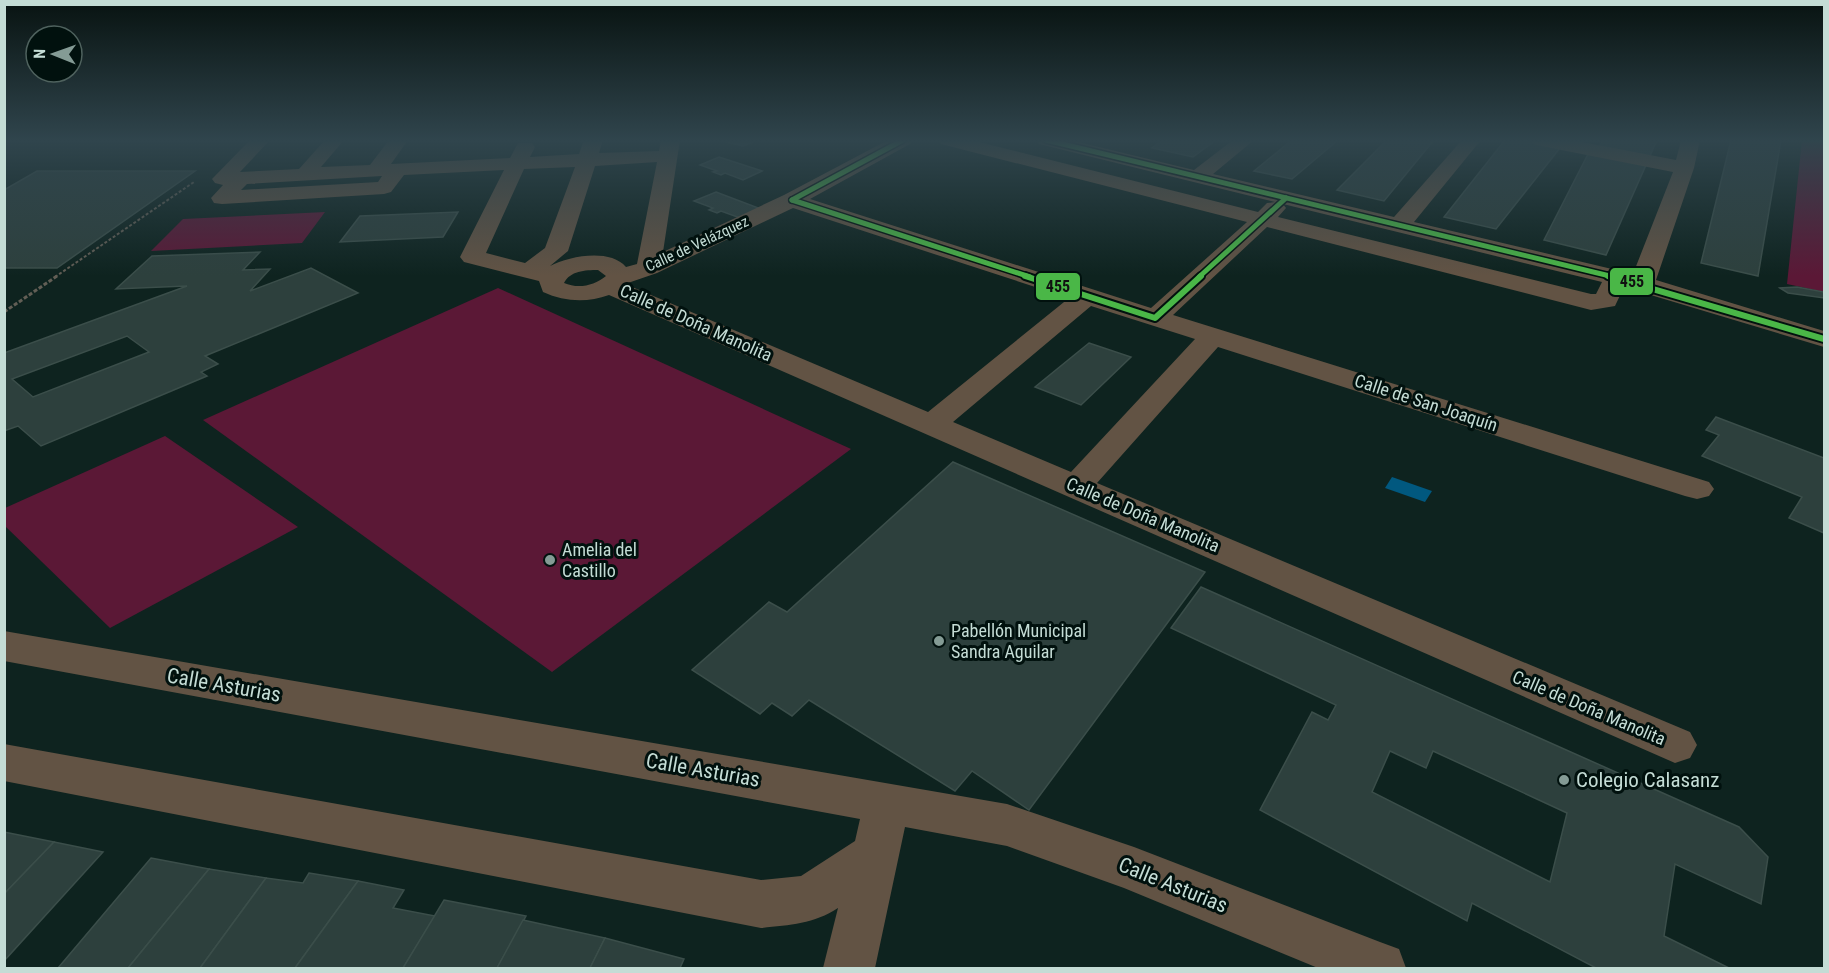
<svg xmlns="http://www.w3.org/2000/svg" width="1829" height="973" font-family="'Roboto Condensed',sans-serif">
<rect width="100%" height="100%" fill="#0e231f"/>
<g fill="#5b1836">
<polygon points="1802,140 1824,140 1824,292 1787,284"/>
<polygon points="325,212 302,243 151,251 183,219"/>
<polygon points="498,288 851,449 552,672 203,420"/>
<polygon points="165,436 298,527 110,628 5,526 5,508"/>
</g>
<polygon fill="#01587f" points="1392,477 1432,491 1425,502 1385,488"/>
<g fill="#2d403d" stroke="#3b4e4a" stroke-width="1.5" fill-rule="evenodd">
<polygon points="718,140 758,140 743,146"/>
<polygon points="1163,140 1216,140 1193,157 1152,148"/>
<polygon points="1292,140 1338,140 1292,179 1254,171"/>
<polygon points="1387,140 1434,140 1384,201 1337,190"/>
<polygon points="1505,140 1520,140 1560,148 1496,229 1444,217"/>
<polygon points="1603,140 1657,140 1650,156 1600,146"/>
<polygon points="1731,140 1781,140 1758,276 1701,263"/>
<polygon points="1588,154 1646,165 1606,255 1544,240"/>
<polygon points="719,157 762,171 743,180 725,173 721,175 713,172 717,171 700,165"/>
<polygon points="37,171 195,171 57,268 4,268 4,190"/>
<polygon points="716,192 761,209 740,218 721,211 717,213 709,210 713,208 694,201"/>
<polygon points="458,212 443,237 340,242 360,216"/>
<path d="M260,252L243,270L270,269L250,291L311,268L358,293L205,356L218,364L201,372L207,376L41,446L18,426L4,431V353L187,286L116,289L152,256ZM127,336L149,352L33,397L12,379Z"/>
<polygon points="1797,287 1824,292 1824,298 1788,293 1780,288"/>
<polygon points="1089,343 1131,357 1081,405 1035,387"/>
<polygon points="1716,417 1824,458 1824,533 1789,518 1802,497 1702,456 1719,435 1706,430"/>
<polygon points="953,462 1205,572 1029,810 972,771 955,791 809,700 792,716 772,703 760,714 692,670 769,602 787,612"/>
<path d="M1201,587L1739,827L1768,857L1761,904L1675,864L1664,936L1729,968H1596L1472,903L1467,921L1260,810L1312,712L1328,720L1336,705L1171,628ZM1390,751L1426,768L1433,751L1567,813L1550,882L1372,792Z"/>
<polygon points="4,832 54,842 4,894"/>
<polygon points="54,842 103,852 4,961 4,894"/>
<polygon points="151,858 209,869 128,968 58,968"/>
<polygon points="209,869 266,878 200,968 128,968"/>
<polygon points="309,873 358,881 295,968 200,968 266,878 303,883"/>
<polygon points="358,881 404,890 393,908 435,916 403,968 295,968"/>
<polygon points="444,900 526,916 497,968 403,968"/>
<polygon points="523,920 605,938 590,968 497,968"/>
<polygon points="605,938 684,959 680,968 590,968"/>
</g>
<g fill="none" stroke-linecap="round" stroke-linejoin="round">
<polyline stroke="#625e55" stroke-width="2" stroke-dasharray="3 2" stroke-linecap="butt" points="55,277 194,182"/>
<polyline stroke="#625e55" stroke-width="3" stroke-dasharray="4 2" stroke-linecap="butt" points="4,312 57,276"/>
<g fill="#625344" fill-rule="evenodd">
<path d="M250,140H270L240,172L299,169L325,140H344L321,167L370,165L389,140H408L391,164L510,158L518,143H532L535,147L530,157L579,154L584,140H603L599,153L659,151L661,140H680L663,252L784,195L888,140H912L910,144L810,199L1151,308L1247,222L941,144L939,140H971L1258,212L1267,203L1275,202L1039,144L1037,140H1070L1194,170L1233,140H1254L1213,174L1394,217L1462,140H1481L1414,222L1633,274L1673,172L1541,146L1534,144L1532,140H1571L1676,160L1681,140H1700L1694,168L1656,280L1824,331V347L1624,287L1615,306L1591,310L1267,227L1173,315L1709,482L1714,489L1709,496L1697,499L1685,496L1218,347L1097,483L1690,732L1697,745L1690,758L1675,763L609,295C587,303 565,302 543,292L539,281L464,262L460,257L504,170L404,175L391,192L384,194L222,204L214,203L211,198L223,185L215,183L212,179ZM657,162L637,264L626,267C610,248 569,256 550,266L568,251L595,166ZM575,167L545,248L525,263L486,253L524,169ZM382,176L378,182L241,190L247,184ZM1283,204L1602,282L1596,294H1591L1278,217L1286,208ZM793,208L1069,298L928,412L625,284L657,273ZM598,270L606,276C594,286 578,289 564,283C570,271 585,270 598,270ZM1091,306L1195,339L1071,472L953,422Z"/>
<path d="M4,631L1007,804L1134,847L1380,942L1399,949L1406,968H1318L1124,888L1007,846L905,827L875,968H823L838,908C814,924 789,925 761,928L4,781V744L761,880L801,876L855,841L860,819L4,661Z"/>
</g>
<g stroke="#01110e" stroke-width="8">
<g id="bus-1-far1">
<polyline points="1046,140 1614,277"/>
<polyline points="792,200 1030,277"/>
<polyline points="792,200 903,140"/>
<polyline points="1199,277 1286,198"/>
</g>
</g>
<g stroke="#01110e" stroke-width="10">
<g id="bus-1">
<polyline points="1025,276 1155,318 1201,276"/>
<polyline points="1608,276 1824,339"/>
</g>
</g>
<use href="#bus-1-far1" stroke="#4ab747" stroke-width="5"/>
<use href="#bus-1" stroke="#4ab747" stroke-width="6"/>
</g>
<linearGradient id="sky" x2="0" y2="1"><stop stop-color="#081311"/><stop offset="0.51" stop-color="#30454d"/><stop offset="1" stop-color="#30454d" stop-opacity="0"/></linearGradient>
<rect width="1829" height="276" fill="url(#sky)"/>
<g fill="#849b95" stroke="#01110e" stroke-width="2">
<circle cx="550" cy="560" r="6"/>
<circle cx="939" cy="641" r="6"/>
<circle cx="1564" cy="780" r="6"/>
</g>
<g text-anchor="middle" stroke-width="6" stroke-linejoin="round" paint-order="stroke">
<g font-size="15" fill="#c4dcd5" stroke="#01110e">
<text transform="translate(697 244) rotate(-25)" y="5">Calle de Velázquez</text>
</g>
<g font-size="18" fill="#c4dcd5" stroke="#01110e">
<text transform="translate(696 323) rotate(24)" y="6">Calle de Doña Manolita</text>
<text transform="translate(1426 403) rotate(18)" y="6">Calle de San Joaquín</text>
<text transform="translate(1143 515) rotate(23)" y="6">Calle de Doña Manolita</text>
<text transform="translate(1589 708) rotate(23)" y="6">Calle de Doña Manolita</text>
</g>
<g font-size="18" fill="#c4dcd5" stroke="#01110e" text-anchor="start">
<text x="562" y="556">Amelia del<tspan x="562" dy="21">Castillo</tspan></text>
<text x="951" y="637">Pabellón Municipal<tspan x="951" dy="21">Sandra Aguilar</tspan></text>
</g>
<g font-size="21" fill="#c4dcd5" stroke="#01110e">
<text transform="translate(224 685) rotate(10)" y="7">Calle Asturias</text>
<text transform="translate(703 770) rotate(10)" y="7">Calle Asturias</text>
<text transform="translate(1173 885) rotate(22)" y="7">Calle Asturias</text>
</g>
<g font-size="21" fill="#c4dcd5" stroke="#01110e" text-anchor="start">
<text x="1576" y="787">Colegio Calasanz</text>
</g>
</g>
<g stroke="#01110e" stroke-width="2">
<rect x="1609" y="267" width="45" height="29" rx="6" fill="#4ab747"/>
<rect x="1035" y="272" width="46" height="29" rx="6" fill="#4ab747"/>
</g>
<g font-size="16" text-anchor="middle" font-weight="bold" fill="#111">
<text x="1632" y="287">455</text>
<text x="1058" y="292">455</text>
</g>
<rect width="1829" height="973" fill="none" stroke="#c4dcd5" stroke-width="12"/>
<g transform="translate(54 54) rotate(271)"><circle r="28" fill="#01110e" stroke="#4f625e" stroke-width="1.5"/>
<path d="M0-4.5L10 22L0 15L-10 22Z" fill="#849b95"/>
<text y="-9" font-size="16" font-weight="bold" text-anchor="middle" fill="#c4dcd5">N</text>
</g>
</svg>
